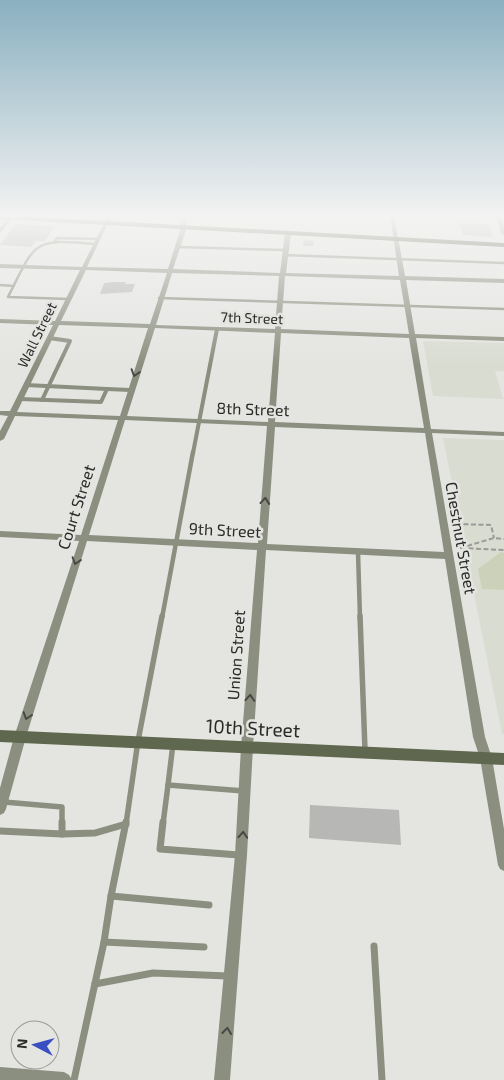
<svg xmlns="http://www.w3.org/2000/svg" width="504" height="1080" font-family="'Exo 2',sans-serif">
<rect width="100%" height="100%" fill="#e4e5e1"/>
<g fill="#d9dcd1">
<polygon points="423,341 504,343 504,371 495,371 503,399 433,396"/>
<polygon points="443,438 504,440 504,734 502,734"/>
</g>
<polygon fill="#cbd2b9" points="501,552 504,553 504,590 482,589 478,569"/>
<g fill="#b7b8b5">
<polygon points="459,223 489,224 493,237 463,235"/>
<polygon points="16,224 55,226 45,241 36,241 31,247 0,245"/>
<polygon points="304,240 314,241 313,246 303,246"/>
<polygon points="114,282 126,282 125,284 135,284 132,292 100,294 104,283"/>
<polygon points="310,805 399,810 401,845 309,838"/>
</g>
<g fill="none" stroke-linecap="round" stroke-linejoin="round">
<g stroke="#9a9a98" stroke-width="2" stroke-dasharray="5 2.5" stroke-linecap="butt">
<polyline points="456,524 491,525 494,538"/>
<polyline points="460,548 494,538 504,539"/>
<polyline points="461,548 504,550"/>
</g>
<g stroke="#8b8f7f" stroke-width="2.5">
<polyline points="392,216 422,215"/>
<polyline points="54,243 57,238 98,239"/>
<polyline points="177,247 285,250"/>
<polyline points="284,255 504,263"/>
<polyline points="0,285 14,286"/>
<polyline points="159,298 504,309"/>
<path d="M69,299L8,297C36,242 31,238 96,244"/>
</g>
<g stroke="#8b8f7f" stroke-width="4">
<polyline points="107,389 130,390"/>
<polyline points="20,399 101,402 107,389 26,385"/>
<polyline points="42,400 70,341 49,338"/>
<polyline points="193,453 217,329"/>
</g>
<g stroke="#8b8f7f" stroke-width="4.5">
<polyline points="358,552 360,618"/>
<polyline points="162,618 193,452"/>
</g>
<g stroke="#8b8f7f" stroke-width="5.5">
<polyline points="360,616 365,750"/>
<polyline points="168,785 173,744"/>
<polyline points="4,802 62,807 62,824"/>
<polyline points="126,824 138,741 162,616"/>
<polyline points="163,824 168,785 244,791"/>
</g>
<g stroke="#8b8f7f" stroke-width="7">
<polyline points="62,822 62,834 95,833 126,824"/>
<polyline points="126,822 111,896 104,942 204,947"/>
<polyline points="163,822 160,849 239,855"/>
<polyline points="0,831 62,834"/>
<polyline points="111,896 209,905"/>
<polyline points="374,946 382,1080"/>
<polyline points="95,984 153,973 228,976"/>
<polyline points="74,1080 104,942"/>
</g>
<g fill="#8b8f7f" fill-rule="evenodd">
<polygon points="10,215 15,215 0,233 0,228"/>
<path d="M108,215H112L87,267L168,269L181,227L180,223L183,215H187L186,223L187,227L173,269L280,273L285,233L288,231L291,233L286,273L399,276L390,215H394L405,276L504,279V283L406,280L415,334L504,337V341L416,338L431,429L504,432V436L432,433L485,737L492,758L504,829V871L500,869L498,865L480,758L473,737L445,559L266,550L253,747L247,855L230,1080H214L235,855L241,747L257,550L87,541L26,737L6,809L4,813L0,815V788L14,737L79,541L0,537V531L81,535L118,420L15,416L4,439L0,441V431L8,416L0,415V411H10L53,325L0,323V319L55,321L80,270L0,268V264L82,267ZM86,270L167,273L150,324L61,321ZM172,273L279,276L275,329L156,325ZM285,276L400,280L409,334L281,329ZM59,325L148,328L120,416L17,412ZM155,328L275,333L268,422L127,416ZM281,333L409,338L424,428L275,422ZM125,420L267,426L258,543L89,535ZM275,427L425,433L444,552L267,544Z"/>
<polygon points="496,215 500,215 504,225 504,235 501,233"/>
<polygon points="0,1067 64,1072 69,1075 72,1080 0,1080"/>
</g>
<polygon fill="#60674f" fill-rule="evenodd" points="0,730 504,753 504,765 0,742"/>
<polygon fill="#434a2e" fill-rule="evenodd" points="0,215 504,243 504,247 0,219"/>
</g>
<defs><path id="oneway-chevron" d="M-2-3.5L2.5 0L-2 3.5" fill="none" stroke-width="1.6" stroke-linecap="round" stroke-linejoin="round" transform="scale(1.25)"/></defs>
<g stroke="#474843">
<use href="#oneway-chevron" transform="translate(135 373) rotate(108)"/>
<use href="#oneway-chevron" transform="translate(265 501) rotate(-85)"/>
<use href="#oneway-chevron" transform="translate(76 561) rotate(108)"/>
<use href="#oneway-chevron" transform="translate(250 698) rotate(-86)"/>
<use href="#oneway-chevron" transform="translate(27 716) rotate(108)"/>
<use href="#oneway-chevron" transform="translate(243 835) rotate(-86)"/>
<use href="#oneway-chevron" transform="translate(227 1031) rotate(-84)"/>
</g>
<linearGradient id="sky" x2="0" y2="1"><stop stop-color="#8ab0c0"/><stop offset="0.59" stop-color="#f3f3f2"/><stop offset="1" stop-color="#f3f3f2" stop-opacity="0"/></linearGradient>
<rect width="504" height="366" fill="url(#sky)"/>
<g text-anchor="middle" stroke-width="5" stroke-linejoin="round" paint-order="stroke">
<g font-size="14" fill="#2a2a29" stroke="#e4e5e1">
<text transform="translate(252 318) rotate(2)" y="5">7th Street</text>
<text transform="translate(37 335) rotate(-64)" y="5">Wall Street</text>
</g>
<g font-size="16" fill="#2a2a29" stroke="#e4e5e1">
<text transform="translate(253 409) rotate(2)" y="6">8th Street</text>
<text transform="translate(76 507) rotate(-72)" y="6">Court Street</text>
<text transform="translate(225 530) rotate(3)" y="6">9th Street</text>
<text transform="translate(461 538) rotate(80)" y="6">Chestnut Street</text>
<text transform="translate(236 655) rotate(-86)" y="6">Union Street</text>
</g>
<g font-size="19" fill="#2a2a29" stroke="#e4e5e1">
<text transform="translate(253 728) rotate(3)" y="7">10th Street</text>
</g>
</g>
<g transform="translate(35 1045) rotate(276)"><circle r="24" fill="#e4e5e1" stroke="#9a9a97"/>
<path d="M0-4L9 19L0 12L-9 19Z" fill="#3a50c2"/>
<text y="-8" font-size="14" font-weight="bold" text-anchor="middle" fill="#2a2a29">N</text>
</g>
</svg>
